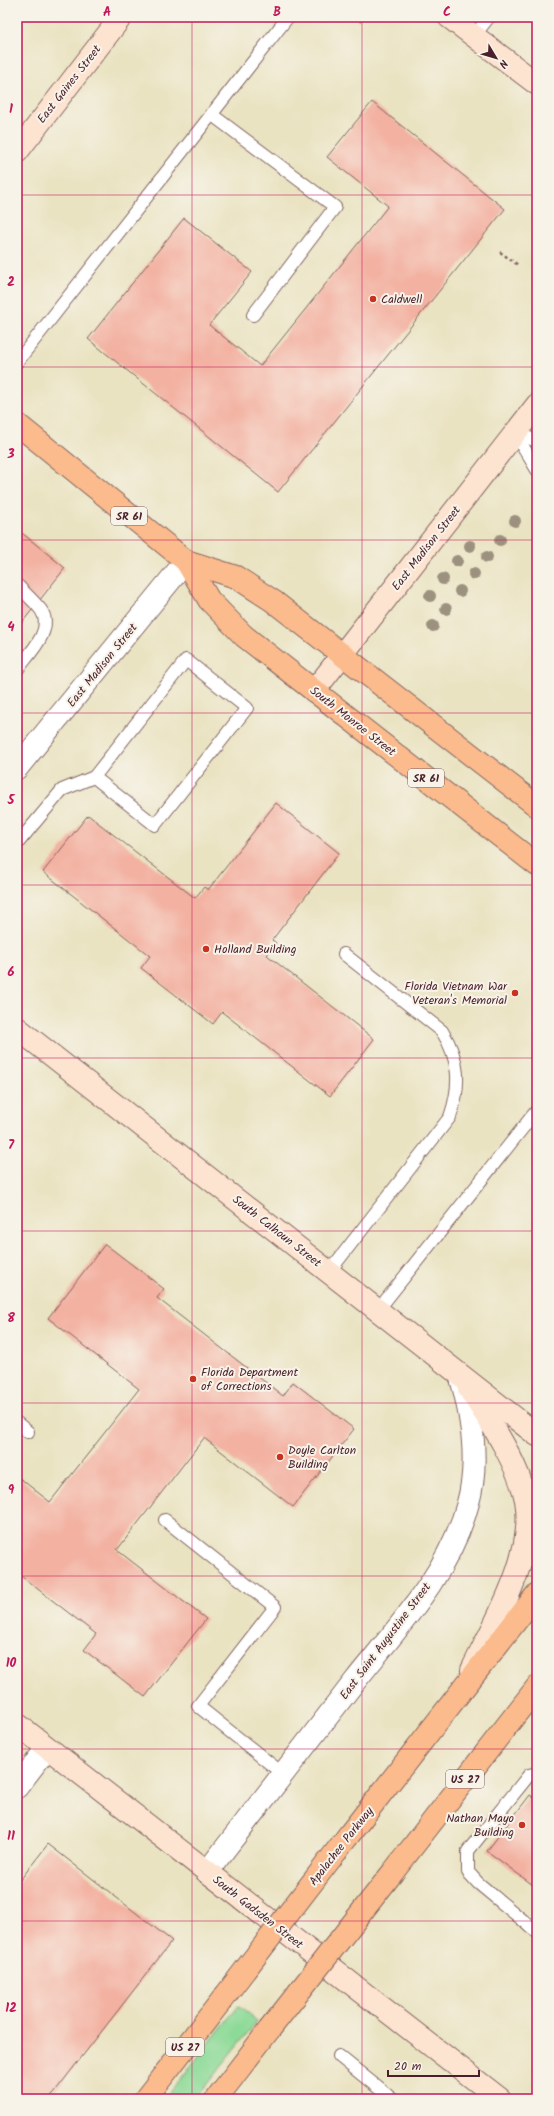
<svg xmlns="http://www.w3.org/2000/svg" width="554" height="2116" font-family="Kalam,sans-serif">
<rect width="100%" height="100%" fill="#f7f3e8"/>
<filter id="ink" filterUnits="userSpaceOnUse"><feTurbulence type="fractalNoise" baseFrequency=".025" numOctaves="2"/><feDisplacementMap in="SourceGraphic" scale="8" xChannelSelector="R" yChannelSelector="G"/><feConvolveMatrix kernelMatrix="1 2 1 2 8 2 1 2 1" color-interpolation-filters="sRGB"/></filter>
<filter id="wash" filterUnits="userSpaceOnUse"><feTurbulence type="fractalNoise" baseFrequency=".012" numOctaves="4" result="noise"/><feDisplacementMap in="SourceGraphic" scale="16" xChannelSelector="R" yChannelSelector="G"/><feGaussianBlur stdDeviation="0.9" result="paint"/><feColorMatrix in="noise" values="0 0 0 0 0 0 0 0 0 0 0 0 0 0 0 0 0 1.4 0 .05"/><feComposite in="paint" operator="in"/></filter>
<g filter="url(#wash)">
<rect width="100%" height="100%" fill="#eae3c2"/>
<polygon fill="#8dda98" stroke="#6c7c62" points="238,2006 257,2021 195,2099 165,2099"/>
<g id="blocks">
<g fill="#f3b1a1">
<polygon points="372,102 505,209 278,492 88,339 184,218 252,272 209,325 260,366 388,206 327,157"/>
<polygon points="17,529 65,568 17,629"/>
<polygon points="276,803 339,853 272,940 276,943 267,955 374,1039 330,1096 222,1012 213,1024 141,968 150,956 43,872 88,815 195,898 204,887 208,890"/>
<polygon points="105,1244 164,1289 157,1298 283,1396 293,1382 354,1429 293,1507 204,1438 117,1550 206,1619 145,1697 84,1650 96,1634 17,1573 17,1476 50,1502 139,1389 48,1318"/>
<polygon points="530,1795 537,1800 537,1888 487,1851"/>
<polygon points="48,1844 172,1941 49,2099 17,2099 17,1884"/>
</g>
</g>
</g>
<g filter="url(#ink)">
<use href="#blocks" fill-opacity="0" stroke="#826460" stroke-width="1"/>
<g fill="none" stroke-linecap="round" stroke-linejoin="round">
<g stroke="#826460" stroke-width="14">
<g id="lane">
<polyline points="474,36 489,17"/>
<polyline points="211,114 335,207 253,315"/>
<polyline points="17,362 288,17"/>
<polyline points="515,433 537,470"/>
<polyline points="515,433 537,441"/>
<path d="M17,585C25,593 34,601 41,610C55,630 28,655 17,670"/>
<polygon points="186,660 247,708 155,825 94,777"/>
<polyline points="17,844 62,790 94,777"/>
<path d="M329,1272L450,1117C461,1085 460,1060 442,1031L344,954"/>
<polyline points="378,1310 537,1110"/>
<polyline points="17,1423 28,1432"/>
<polyline points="165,1520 275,1607 198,1706 283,1774"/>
<polyline points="537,1773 529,1775 468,1851 468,1872 478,1883 537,1932"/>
<polyline points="339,2056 392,2099"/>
</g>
</g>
<g stroke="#826460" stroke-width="24">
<g id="street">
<polyline points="17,768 186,561"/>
<polyline points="17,1787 47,1748"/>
<path d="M207,1872C256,1808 306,1745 355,1681C398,1627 450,1572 468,1503C479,1464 472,1417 461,1378"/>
</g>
</g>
<g stroke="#826460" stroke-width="24">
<g id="secondary">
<polyline points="449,17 537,84"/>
<polyline points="17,152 121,17"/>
<polyline points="314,691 537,405"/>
<polyline points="17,1028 537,1435"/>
<path d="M469,1389C490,1421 518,1463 526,1500C536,1555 495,1622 472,1670"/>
<polyline points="17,1724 500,2099"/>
</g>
</g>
<g stroke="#826460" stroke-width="24">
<g id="primary">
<polyline points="17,424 186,561 209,600 244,636 537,865"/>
<polyline points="186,561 236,577 273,601 537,806"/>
<polyline points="348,1836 537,1594"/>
<polyline points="393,1872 537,1687"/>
<polyline points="145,2099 225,1996"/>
<polyline points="216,2099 269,2030"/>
</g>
</g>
<g stroke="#826460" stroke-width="2.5" stroke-dasharray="3 3" stroke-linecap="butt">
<polyline points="356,17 361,22"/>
<polyline points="500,252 518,265"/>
</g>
<use href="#lane" stroke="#fff" stroke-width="12"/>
<use href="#street" stroke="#fff" stroke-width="22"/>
<use href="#secondary" stroke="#fde4d1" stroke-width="22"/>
<use href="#primary" stroke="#fbbb8c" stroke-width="22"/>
<g stroke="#826460" stroke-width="24" stroke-linecap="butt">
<g id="primary-bridge">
<polyline points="225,1996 348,1836"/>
<polyline points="269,2030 393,1872"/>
</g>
</g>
<use href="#primary-bridge" stroke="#fbbb8c" stroke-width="22"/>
</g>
<g fill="#9b917e">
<circle cx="515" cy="521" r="6"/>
<circle cx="500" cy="540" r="6"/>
<circle cx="470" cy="546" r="6"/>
<circle cx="487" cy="557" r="6"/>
<circle cx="457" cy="561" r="6"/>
<circle cx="474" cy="574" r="6"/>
<circle cx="443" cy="579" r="6"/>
<circle cx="460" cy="591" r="6"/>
<circle cx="430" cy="596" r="6"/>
<circle cx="446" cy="609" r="6"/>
<circle cx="433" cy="626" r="6"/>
</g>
</g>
<path fill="none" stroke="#c2185b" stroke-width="1" stroke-opacity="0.55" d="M192,17V2099M362,17V2099M17,195H537M17,367H537M17,540H537M17,713H537M17,885H537M17,1058H537M17,1231H537M17,1403H537M17,1576H537M17,1749H537M17,1921H537"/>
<g fill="#c8321e" stroke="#f7f3e8" stroke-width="1.5">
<circle cx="373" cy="299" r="4"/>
<circle cx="206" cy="949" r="4"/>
<circle cx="515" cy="993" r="4"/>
<circle cx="193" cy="1379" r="4"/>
<circle cx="280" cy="1457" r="4"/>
<circle cx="522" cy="1825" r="4"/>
</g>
<g text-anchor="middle" stroke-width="4" stroke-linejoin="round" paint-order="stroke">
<g fill="#f7f3e8" stroke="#7e5f64" stroke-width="1">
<rect x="111" y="507" width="36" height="18" rx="3"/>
<rect x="408" y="769" width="36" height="18" rx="3"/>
<rect x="446" y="1770" width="38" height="18" rx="3"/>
<rect x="166" y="2038" width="38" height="18" rx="3"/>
</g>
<g font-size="11" font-weight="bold" fill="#4a1f2b">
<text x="129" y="520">SR 61</text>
<text x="426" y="782">SR 61</text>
<text x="465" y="1783">US 27</text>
<text x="185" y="2051">US 27</text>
</g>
<g font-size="12" fill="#4a1f2b" stroke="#f7f3e8">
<text transform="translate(69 84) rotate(-52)" y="4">East Gaines Street</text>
<text transform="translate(426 548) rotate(-52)" y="4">East Madison Street</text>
<text transform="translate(102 665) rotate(-51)" y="4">East Madison Street</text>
<text transform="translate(353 721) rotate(38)" y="4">South Monroe Street</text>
<text transform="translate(277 1231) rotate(38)" y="4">South Calhoun Street</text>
<text transform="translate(385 1641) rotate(-53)" y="4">East Saint Augustine Street</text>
<text transform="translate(341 1846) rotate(-52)" y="4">Apalachee Parkway</text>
<text transform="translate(258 1912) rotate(38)" y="4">South Gadsden Street</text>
</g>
<g font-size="12" fill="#4a1f2b" stroke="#f7f3e8" text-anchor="start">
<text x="381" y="303">Caldwell</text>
<text x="214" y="953">Holland Building</text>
<text x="507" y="990" text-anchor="end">Florida Vietnam War<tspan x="507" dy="14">Veteran's Memorial</tspan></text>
<text x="201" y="1376">Florida Department<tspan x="201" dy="14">of Corrections</tspan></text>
<text x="288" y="1454">Doyle Carlton<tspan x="288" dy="14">Building</tspan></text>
<text x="514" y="1822" text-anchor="end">Nathan Mayo<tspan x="514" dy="14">Building</tspan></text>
</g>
</g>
<rect width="554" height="2116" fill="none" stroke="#f7f3e8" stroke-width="44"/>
<g transform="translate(496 58) rotate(128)" stroke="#f7f3e8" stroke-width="3" paint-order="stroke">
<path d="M0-3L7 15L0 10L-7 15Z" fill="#4a1f2b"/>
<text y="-6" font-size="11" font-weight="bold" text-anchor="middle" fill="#4a1f2b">N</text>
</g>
<path d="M388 2070v6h91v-6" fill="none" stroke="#4a1f2b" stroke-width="2"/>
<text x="394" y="2070" font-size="12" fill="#4a1f2b" stroke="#f7f3e8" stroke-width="3" paint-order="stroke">20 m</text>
<rect x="22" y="22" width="510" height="2072" fill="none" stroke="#c2185b" stroke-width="1.5"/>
<g font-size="13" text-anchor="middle" font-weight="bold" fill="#c2185b">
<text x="107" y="16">A</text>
<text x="277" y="16">B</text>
<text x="447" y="16">C</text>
<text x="11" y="113">1</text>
<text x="11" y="286">2</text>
<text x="11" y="458">3</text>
<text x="11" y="631">4</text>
<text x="11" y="804">5</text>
<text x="11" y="976">6</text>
<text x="11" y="1149">7</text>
<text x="11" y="1322">8</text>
<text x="11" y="1494">9</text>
<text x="11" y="1667">10</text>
<text x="11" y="1840">11</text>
<text x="11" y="2012">12</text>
</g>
</svg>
